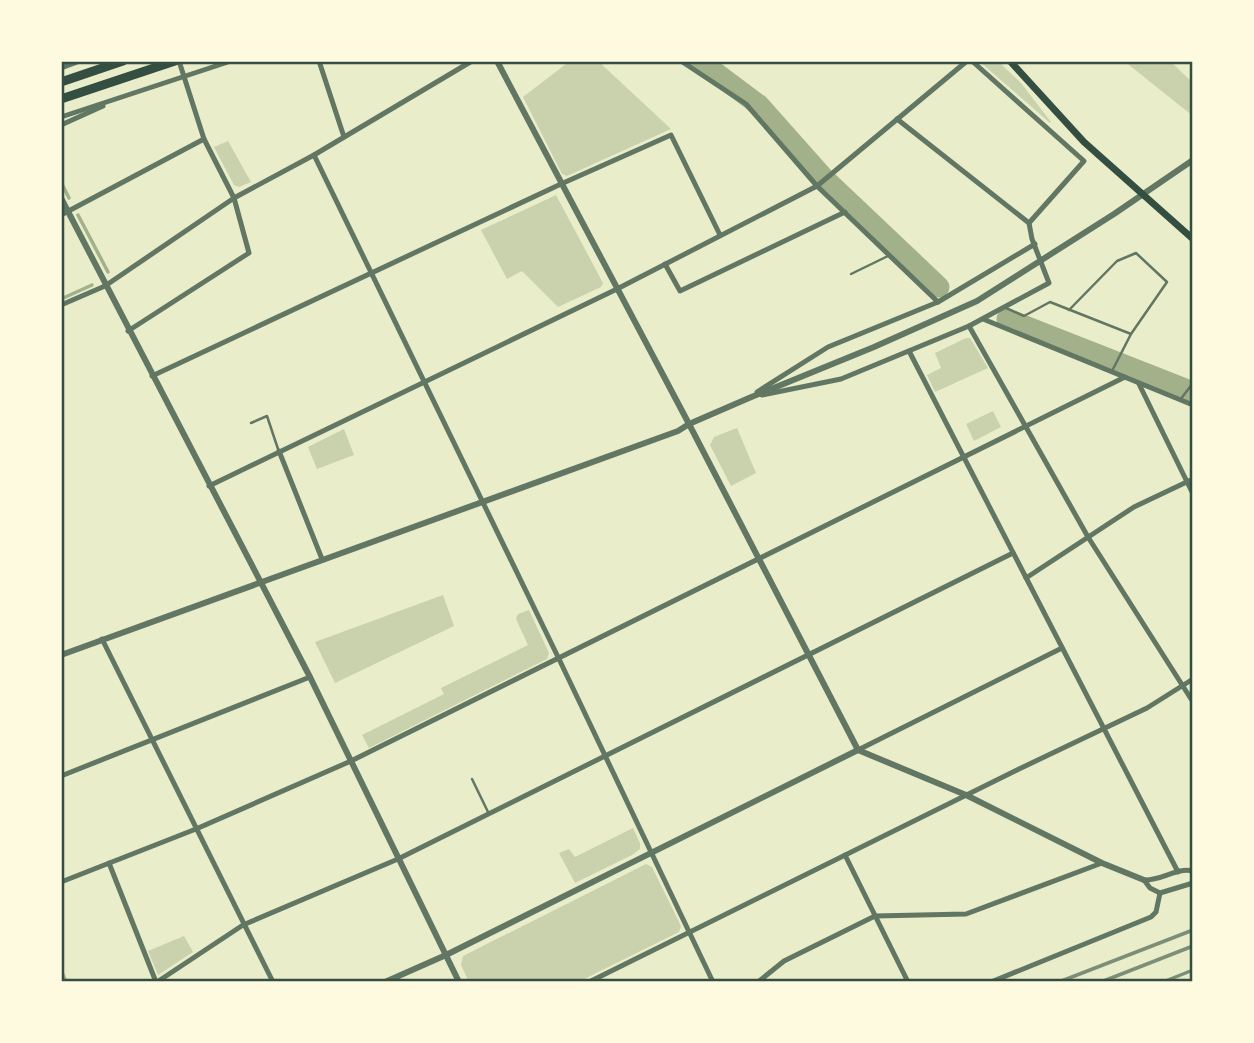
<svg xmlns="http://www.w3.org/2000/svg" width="1254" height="1043" font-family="'Varela Round',sans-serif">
<rect width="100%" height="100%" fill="#e9edc9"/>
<g fill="#cad2ad">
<polygon points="570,61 598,61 671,129 567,176 562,174 523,97"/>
<polygon points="979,61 998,61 1021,83 1051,122 1050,123"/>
<polygon points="1124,61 1170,61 1193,83 1193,116"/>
<polygon points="228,141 251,182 239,187 234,185 214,147"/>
<polygon points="556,195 603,283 601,287 558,307 522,271 507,279 481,230"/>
<polygon points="966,338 970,338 988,368 935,392 927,375 941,368 935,353"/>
<polygon points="993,411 1001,427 974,441 966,424"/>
<polygon points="737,428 756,473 731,486 710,445 714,437"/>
<polygon points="344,429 354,455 317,469 308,447"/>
<polygon points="443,595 454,626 335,683 315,642"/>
<polygon points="529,610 549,653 547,659 369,748 362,735 444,694 441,688 528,645 516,619 518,614"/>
<polygon points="633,828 640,843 640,849 632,855 575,883 559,853 569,849 575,857"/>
<polygon points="646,864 652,867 681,926 679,932 578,982 469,982 461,965 463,956"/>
<polygon points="184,936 193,952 158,975 148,951"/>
</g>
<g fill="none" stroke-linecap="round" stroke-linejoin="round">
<g stroke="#a3b18a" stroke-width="3.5">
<polyline points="61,182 69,198"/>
<polyline points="78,215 108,272"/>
<polyline points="61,299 92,285"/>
<polyline points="61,970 66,982"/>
</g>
<g stroke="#a3b18a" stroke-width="21">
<polyline points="700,61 759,105 823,177 939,287"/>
<polyline points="1007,319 1193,392"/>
</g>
<g stroke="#617663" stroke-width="2.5">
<polyline points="851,274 888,256"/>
<polyline points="1006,308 1024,316 1050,302 1131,334"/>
<polyline points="1069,310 1117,261 1136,253 1167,282 1131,334 1112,371"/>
<polyline points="1180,400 1193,383"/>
<polyline points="251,423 267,416 278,449"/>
<polyline points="472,779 489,814"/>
</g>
<g stroke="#617663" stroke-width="5">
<polyline points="319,61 344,137"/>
<polyline points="681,61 746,104 817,186 938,302"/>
<polyline points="972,61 1084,161 1029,223"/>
<polyline points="61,68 80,61"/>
<polyline points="61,117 231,61"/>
<polyline points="61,125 103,106"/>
<polyline points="314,155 559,659 713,982"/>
<polyline points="61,215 204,139 179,61"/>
<polyline points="665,264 680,291 845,212"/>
<polyline points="61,305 105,286 234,198 314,155 472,61"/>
<polyline points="983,319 1193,405"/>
<polyline points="969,326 1088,537 1193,702"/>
<polyline points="128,331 249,253 234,198 204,139"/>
<polyline points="909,351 1178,872"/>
<polyline points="152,376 561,184 671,135 720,235"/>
<polyline points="1139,384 1193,494"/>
<polyline points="757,392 828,347 938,302 1035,244"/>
<polyline points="762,395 841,379 969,326 1049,283 1032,239 1029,223 897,119"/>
<polyline points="279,451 322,559"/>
<polyline points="209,486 617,289 817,186 967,61"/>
<polyline points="1026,578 1134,507 1193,479"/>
<polyline points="102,639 273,982"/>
<polyline points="858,750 1062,648"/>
<polyline points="61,776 310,677"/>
<polyline points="845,855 908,982"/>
<polyline points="109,863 156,982"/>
<polyline points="1144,880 1150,888 1160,893 1193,883"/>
<path d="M1144,880C1161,881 1177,867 1193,871"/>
<polyline points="61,882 196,829 351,761 1125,377"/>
<polyline points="157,982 243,925 398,859 1013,553"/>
<polyline points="589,982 1019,769 1147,708 1193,679"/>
<polyline points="758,982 784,961 875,916 966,914 1102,863"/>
<polyline points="991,982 1151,917 1156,912 1160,893"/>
</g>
<g stroke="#617663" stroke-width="6">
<polyline points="497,61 689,424 858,750 966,795 1102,863 1144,880"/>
<polyline points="61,198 310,677 459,982"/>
<polyline points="61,655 678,431 689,424 749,398 874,347 977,301 1114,214 1193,160"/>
<polyline points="385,982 446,955 858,750"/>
</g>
<polyline stroke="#344e41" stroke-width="7" points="1010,61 1084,142 1193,239"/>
<g stroke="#344e41" stroke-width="9">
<polyline points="61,82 123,61"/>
<polyline points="61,99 175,61"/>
</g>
<g stroke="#7c8e77" stroke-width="3.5">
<polyline points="1059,982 1193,930"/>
<polyline points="1101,982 1193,946"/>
<polyline points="1163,982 1193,970"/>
</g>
</g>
<rect width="1254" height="1043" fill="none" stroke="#fefae0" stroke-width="126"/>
<rect x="63" y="63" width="1128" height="917" fill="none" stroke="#344e41" stroke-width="2.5"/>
</svg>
